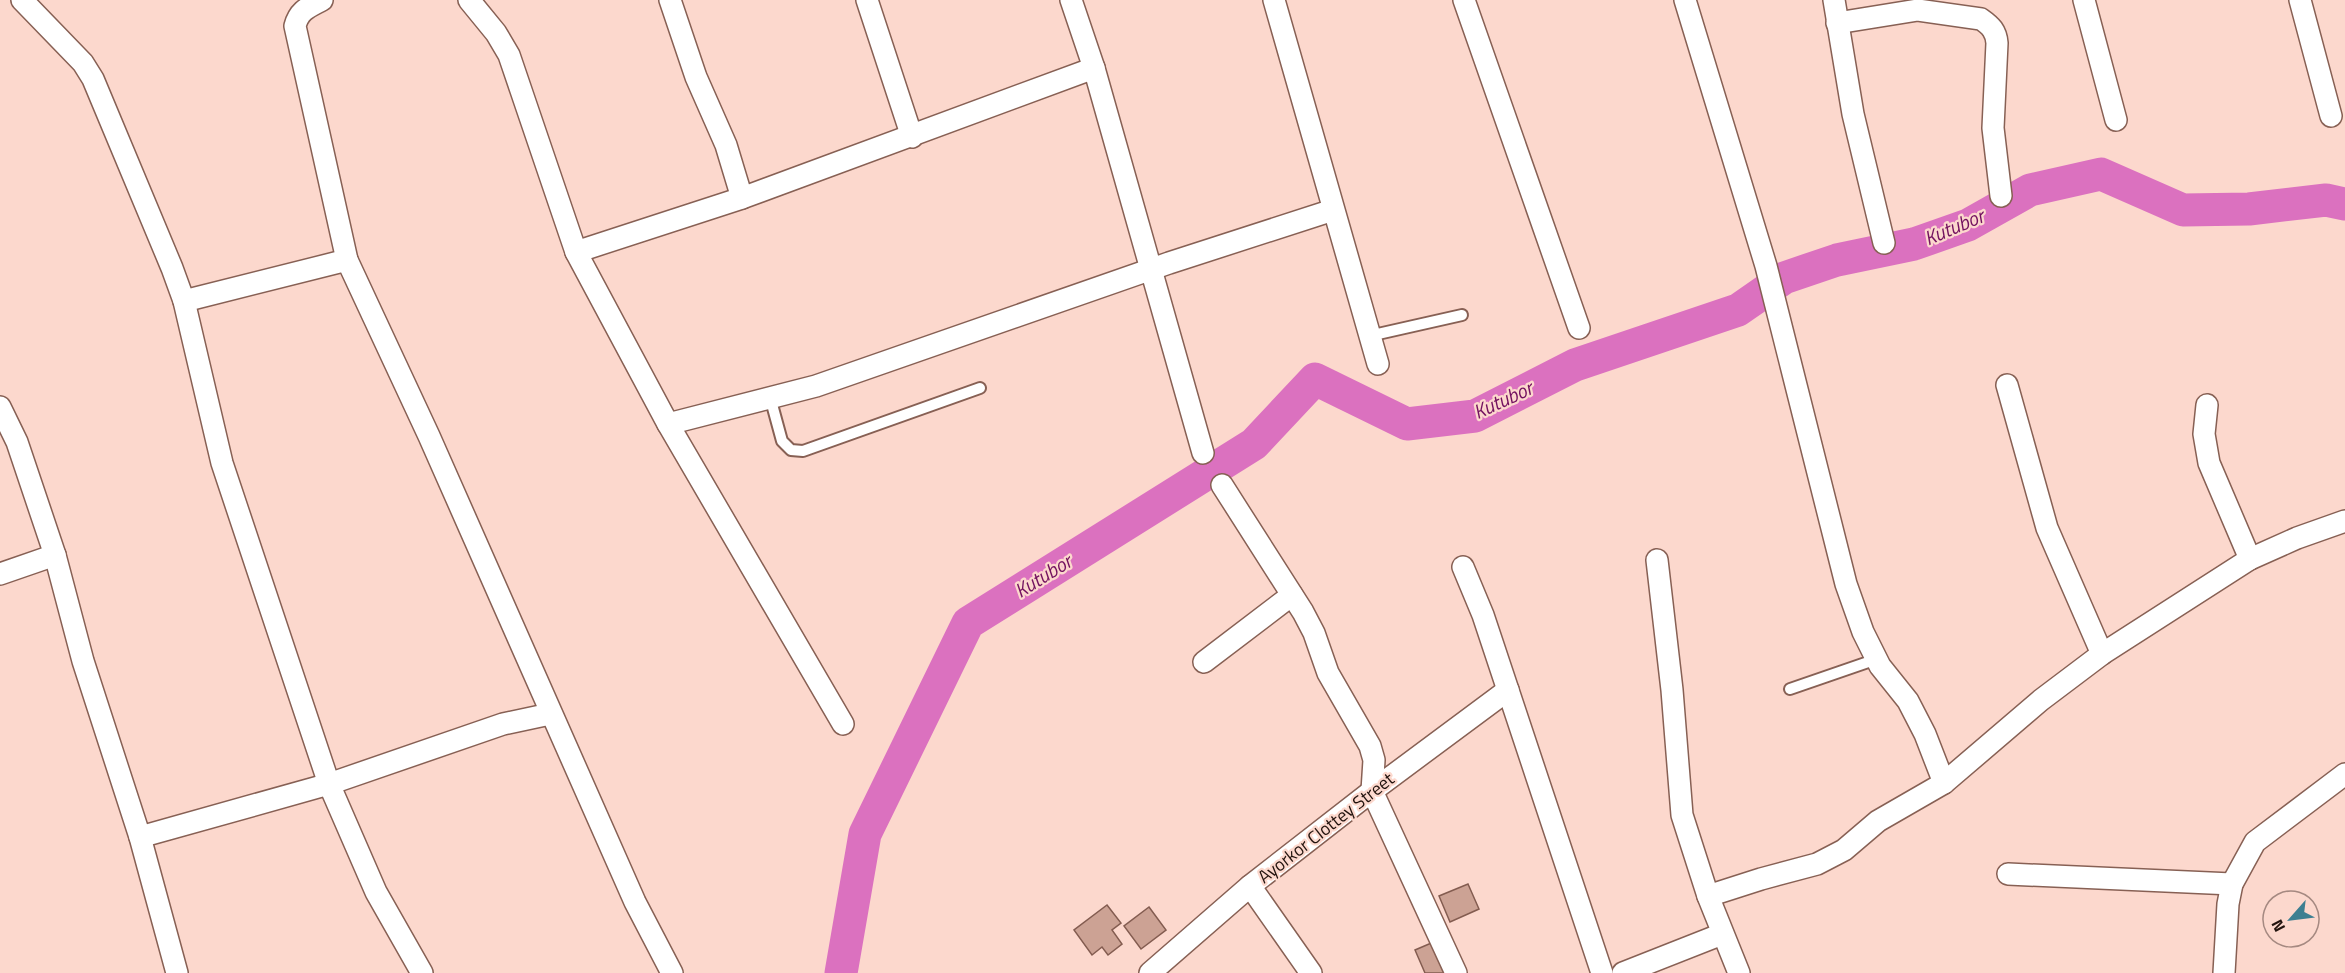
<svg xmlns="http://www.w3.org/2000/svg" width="2345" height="973" font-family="'Titillium Web',sans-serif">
<rect width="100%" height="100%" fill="#fcd8cd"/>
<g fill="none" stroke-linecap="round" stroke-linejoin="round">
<polyline stroke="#db71bf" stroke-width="33" points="841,973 865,834 968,623 1254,444 1315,379 1407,424 1475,416 1575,365 1738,310 1784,278 1837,260 1914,244 1968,225 2030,190 2101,174 2183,210 2249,209 2326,200 2345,204"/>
</g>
<g fill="#cca294" stroke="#835c50" stroke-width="1.5">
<polygon points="1468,884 1479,909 1450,922 1439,896"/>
<polygon points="1107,905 1121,923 1112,930 1122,944 1108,955 1102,947 1092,955 1074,930"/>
<polygon points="1149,907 1166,930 1141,949 1124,926"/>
<polygon points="1436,941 1449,973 1425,973 1415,950"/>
</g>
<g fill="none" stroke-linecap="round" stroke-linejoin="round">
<g stroke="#876054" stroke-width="14">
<g id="service">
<polyline points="1369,336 1462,315"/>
<polyline points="770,397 782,441 791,450 803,451 980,388"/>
<polyline points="1790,689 1877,659"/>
</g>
</g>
<g stroke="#876054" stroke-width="24">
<g id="minor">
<polyline points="22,0 83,63 93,79 172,268 184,301 222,463 329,784 376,892 422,973"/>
<path d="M322,0C309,7 299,10 295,26L347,260L429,436L635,902L672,973"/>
<polyline points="469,0 496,33 509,55 576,252 668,424 843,724"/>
<polyline points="670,0 696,77 726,145 742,198"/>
<polyline points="867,0 912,137"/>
<polyline points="1071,0 1094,68 1203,453"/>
<polyline points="1274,0 1378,364"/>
<polyline points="1464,0 1579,328"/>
<polyline points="1685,0 1766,266 1846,584 1863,632 1880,666 1908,701 1925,734 1944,783"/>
<polyline points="1834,0 1853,114 1884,243"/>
<polyline points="2084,0 2116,120"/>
<polyline points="2300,0 2331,116"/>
<path d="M1837,23L1918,10L1981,19C1991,26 1996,31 1997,43L1993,128L2001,196"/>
<polyline points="576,252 742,198 1094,68"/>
<polyline points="184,301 347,260"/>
<polyline points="2007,385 2047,528 2102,654"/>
<polyline points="2207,405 2204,434 2209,463 2250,559"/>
<polyline points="0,407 17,442 55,555 83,661 140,837 177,973"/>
<polyline points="668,424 816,386 1169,263 1333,210"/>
<polyline points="1222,485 1303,612 1314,633 1328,673 1370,746 1374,760 1372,791 1456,973"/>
<polyline points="1657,560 1672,690 1682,815 1708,896 1739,973"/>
<polyline points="1463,567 1483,615 1602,973"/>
<polyline points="0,574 55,555"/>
<polyline points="1204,662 1292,595"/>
<polyline points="140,837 329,784 503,724 550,714"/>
<polyline points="2008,874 2232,884"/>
<polyline points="1250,886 1311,973"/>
<polyline points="1708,896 1761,879 1817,864 1844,850 1878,821 1944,783 2041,700 2102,654 2250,559 2297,538 2345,521"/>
<polyline points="1150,973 1250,886 1372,791 1508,690"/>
<polyline points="1623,973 1722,934"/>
<polyline points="2224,973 2228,904 2232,884 2255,842 2345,774"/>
</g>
</g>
<use href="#service" stroke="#fff" stroke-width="10"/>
<use href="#minor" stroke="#fff" stroke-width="21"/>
</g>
<g text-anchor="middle" stroke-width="4.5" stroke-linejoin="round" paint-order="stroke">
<g font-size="18" fill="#22130e" stroke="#fcd8cd">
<text transform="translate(1326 828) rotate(-38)" y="6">Ayorkor Clottey Street</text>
</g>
<g font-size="20" font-style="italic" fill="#73115f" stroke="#fcd8cd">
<text transform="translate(1954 227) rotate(-23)" y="7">Kutubor</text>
<text transform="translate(1503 400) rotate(-25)" y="7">Kutubor</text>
<text transform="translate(1043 576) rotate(-32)" y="7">Kutubor</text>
</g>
</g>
<g transform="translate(2291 919) rotate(242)"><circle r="28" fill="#fcd8cd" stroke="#a58981" stroke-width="1.5"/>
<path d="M0-4.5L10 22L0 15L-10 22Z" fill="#3d7f91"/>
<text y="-9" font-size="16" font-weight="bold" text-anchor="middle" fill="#22130e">N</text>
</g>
</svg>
